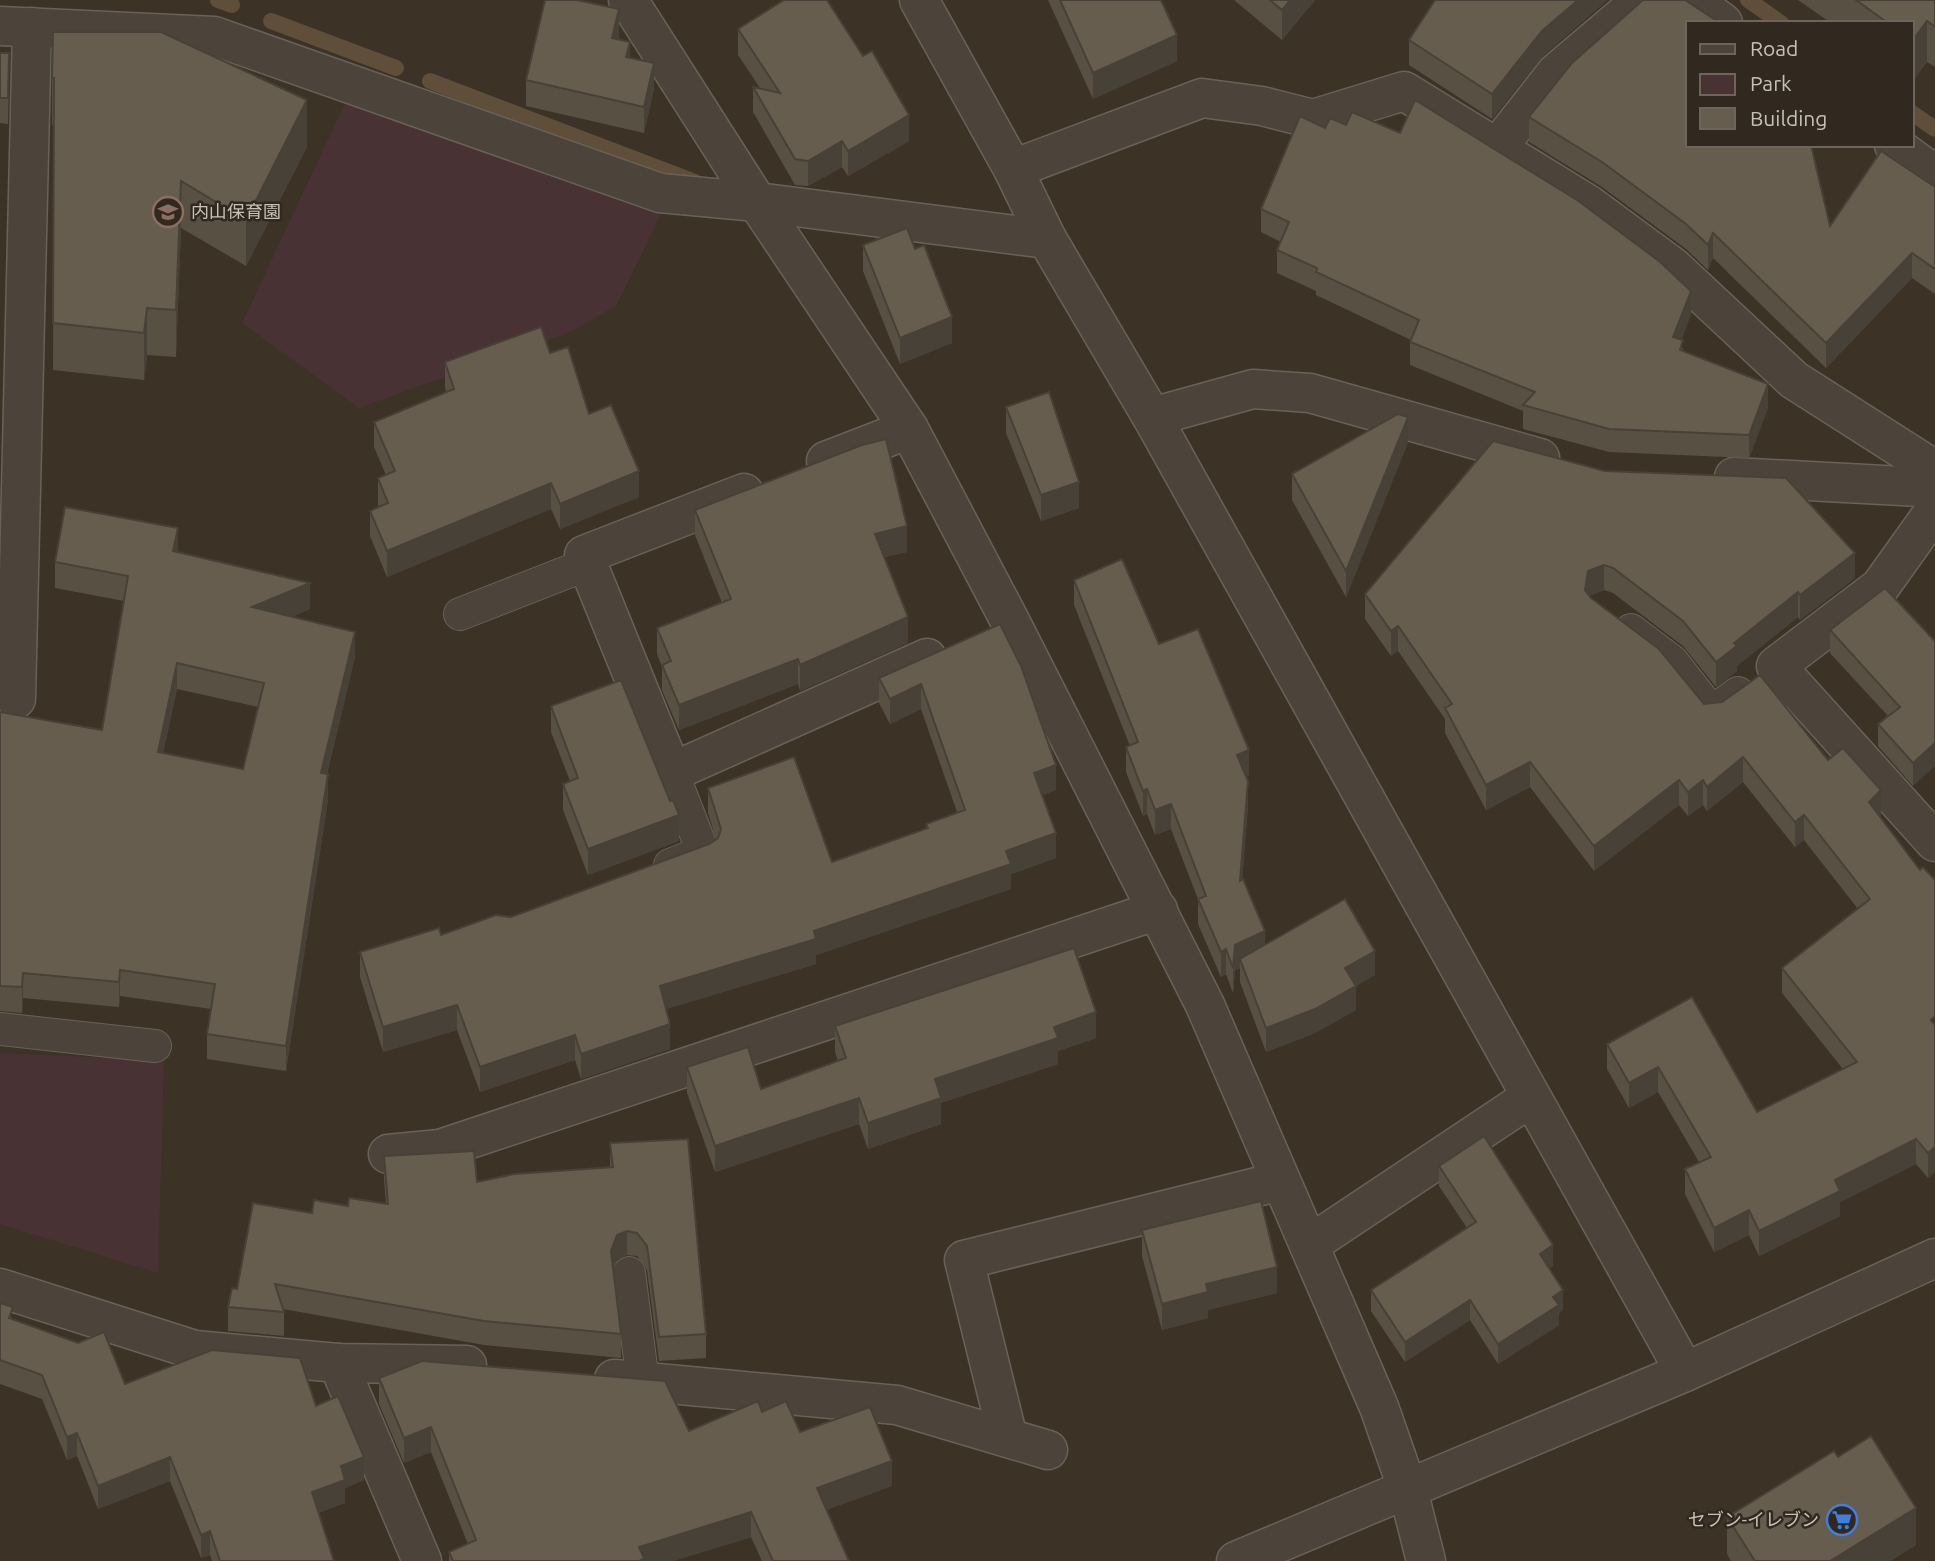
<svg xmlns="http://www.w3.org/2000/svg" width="1935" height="1561" font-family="Ubuntu,'Noto Sans JP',sans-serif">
<rect width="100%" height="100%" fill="#3c3226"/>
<g fill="#483234">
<polygon points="346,101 662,212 617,305 570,332 359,408 242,323"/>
<polygon points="0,1053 164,1060 158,1273 0,1224"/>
</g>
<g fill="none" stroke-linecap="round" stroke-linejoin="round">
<g stroke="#5f4f3a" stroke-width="16">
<polyline points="218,0 232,5"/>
<polyline points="1748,0 1781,23"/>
<polyline points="271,21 396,68"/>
<polyline points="430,81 695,182"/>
<polyline points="1912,113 1935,129"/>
</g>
<g stroke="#6a6258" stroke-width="34">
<g id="service">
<polyline points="460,614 588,564"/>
<polyline points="1631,630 1672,661 1712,712 1738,693"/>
<polyline points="670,865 703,852 672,772"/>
<polyline points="0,1029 155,1046"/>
<polyline points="629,1273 643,1382"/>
</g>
</g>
<g stroke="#6a6258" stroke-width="41">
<g id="minor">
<polyline points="628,0 757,202 909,429 1010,621 1205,1005 1379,1407 1408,1490 1426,1561"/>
<polyline points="1692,0 1723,23"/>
<polyline points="0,26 214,36 660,193 757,202 1047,239"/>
<polyline points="1894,145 1935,175"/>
<polyline points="1497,148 1556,73 1642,0"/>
<polyline points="1013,169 1202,98 1262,106 1313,119 1404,91 1589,205 1673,267 1794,380 1935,470"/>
<polyline points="1152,417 1253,389 1310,393 1540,458"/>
<polyline points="826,461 909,429"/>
<polyline points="1734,477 1921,487 1935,484"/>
<polyline points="744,493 584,555 672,772 927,658"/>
<polyline points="1935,510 1880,587 1776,666 1935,842"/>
<polyline points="16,699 32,27"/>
<polyline points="388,1154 440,1149 1158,910"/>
<polyline points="1309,1245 1531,1097"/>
<polyline points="0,1288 195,1350 338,1363 467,1365"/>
<polyline points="338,1363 422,1561"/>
<polyline points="614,1379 897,1405 1048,1450"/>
<polyline points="1008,1438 964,1260 1281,1181"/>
</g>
</g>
<g stroke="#6a6258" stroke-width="41">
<g id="tertiary">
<polyline points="919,0 1013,169 1047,239 1152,417 1685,1372 1935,1258"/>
<polyline points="1236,1561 1685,1372"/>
</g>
</g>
<use href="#service" stroke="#4c443a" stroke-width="32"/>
<use href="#minor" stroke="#4c443a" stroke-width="38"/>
<use href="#tertiary" stroke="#4c443a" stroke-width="38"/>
</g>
<g fill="#595044" fill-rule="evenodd">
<polygon points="1048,0 1161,0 1177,61 1093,99"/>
<polygon points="1234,0 1315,0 1282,40"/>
<polygon points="1798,0 1935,0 1935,67 1927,62 1913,81 1912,80 1912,23 1831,23"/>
<polygon points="738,29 909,141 848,176 842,167 808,186 795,185 753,112 753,87 760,88 738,55"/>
<polygon points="619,35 618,40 630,57 654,89 644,133 526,106 526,80"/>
<polygon points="1409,40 1542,57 1492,119 1409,65"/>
<polygon points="0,53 9,79 8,124 0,123"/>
<polygon points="52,78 307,147 246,266 181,228 176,357 147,355 144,380 53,370 54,125 52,125"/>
<polygon points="1529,117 1830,226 1935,187 1935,294 1912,278 1826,368 1713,258 1708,270 1686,249 1602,187 1529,142"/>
<polygon points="1261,209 1691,314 1681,340 1683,352 1768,408 1749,458 1609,452 1523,429 1523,411 1410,365 1410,342 1411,340 1316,295 1316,291 1277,273 1277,250 1281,242 1261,232"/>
<polygon points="863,245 952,343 900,364 863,271"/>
<polygon points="550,353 589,414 639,497 560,529 551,509 387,577 370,536 370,511 379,507 378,504 378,478 386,475 374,447 374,422 446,392 445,387 445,362"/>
<polygon points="1006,407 1079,508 1041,521 1006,433"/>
<polygon points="1493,441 1855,578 1800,620 1798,617 1737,666 1737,671 1716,687 1683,646 1613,593 1604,590 1589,596 1704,704 1828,760 1881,815 1880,817 1920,870 1935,880 1928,1178 1916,1164 1840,1202 1840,1216 1759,1256 1749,1235 1714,1252 1685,1194 1685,1169 1699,1162 1658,1092 1629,1108 1607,1069 1607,1044 1757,1112 1843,1069 1782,993 1782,968 1858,909 1804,840 1795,847 1743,782 1707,811 1703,805 1688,816 1679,805 1594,871 1530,787 1486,810 1445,733 1445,719 1398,651 1391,656 1365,619 1365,594"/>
<polygon points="1408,442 1346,597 1292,500 1292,474"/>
<polygon points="695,510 907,552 884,557 908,643 800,691 798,684 679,730 662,690 662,667 657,654 657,628 722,603 695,535"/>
<path d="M178,552L310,609L291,617L355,657L327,774L328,800L286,1071L207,1059V1034L211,1009L120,996L119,1007L23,998L22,1013L0,1011V712L102,730L124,601L55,588V562ZM177,689L258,707L243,769L163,753Z"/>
<polygon points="1074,580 1159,644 1249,775 1246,776 1248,806 1242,880 1265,944 1375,975 1356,986 1356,1010 1315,1033 1266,1052 1240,982 1240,968 1235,970 1233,993 1226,974 1221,977 1198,924 1198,899 1171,829 1155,835 1147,814 1143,816 1126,772 1126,747 1130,746 1074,605"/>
<polygon points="1000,624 1056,790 1042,795 1056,858 1011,874 1011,889 816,955 816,964 666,1009 670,1049 581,1079 575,1060 480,1092 457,1030 383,1052 360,977 360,952 441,935 511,917 709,844 716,839 708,813 708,788 832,862 926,829 926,824 957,812 921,709 890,724 879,703 879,678"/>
<polygon points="1830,630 1935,641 1913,786 1878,746 1878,724 1888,716 1830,653"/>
<polygon points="551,706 670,801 679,841 588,875 563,810 563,784 570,781 551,732"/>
<polygon points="835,1026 1096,1038 1058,1051 1058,1064 941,1103 941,1124 868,1149 859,1124 715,1172 687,1093 687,1067 761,1089 838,1061 835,1052"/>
<polygon points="610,1143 706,1334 706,1358 659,1361 647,1270 637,1256 627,1255 617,1259 613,1269 621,1334 621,1358 484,1345 283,1309 284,1312 284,1336 228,1331 228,1307 237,1289 312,1213 348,1206 386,1204 384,1180 384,1156 477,1182 610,1168"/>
<polygon points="1439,1166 1553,1266 1549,1268 1563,1310 1559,1313 1559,1325 1498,1364 1470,1320 1405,1362 1371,1311 1371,1290 1467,1228 1439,1186"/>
<polygon points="1142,1230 1277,1293 1208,1310 1208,1318 1162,1330 1142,1256"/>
<polygon points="0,1303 13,1319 125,1384 316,1406 364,1480 345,1488 345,1503 318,1513 334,1561 212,1561 210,1555 201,1558 170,1481 98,1509 77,1456 67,1460 42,1399 0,1384"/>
<polygon points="379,1378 689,1431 762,1412 800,1432 892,1486 826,1510 849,1561 762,1561 751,1537 673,1561 449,1561 449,1552 468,1544 431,1452 404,1463 379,1404"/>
<polygon points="1838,1457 1916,1545 1890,1561 1731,1561 1727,1554 1727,1517"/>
</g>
<g fill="#484137">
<polygon points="1290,0 1315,0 1282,40 1282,10"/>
<polygon points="1578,0 1608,0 1542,57 1492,119 1492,94 1542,31"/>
<polygon points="619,9 619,35 612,64 612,38"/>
<polygon points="1927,21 1927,62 1913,81 1913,40"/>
<polygon points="1177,35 1177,61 1093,99 1093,73"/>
<polygon points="630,42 630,68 626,57"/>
<polygon points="654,63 654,89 644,133 644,107"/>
<polygon points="307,100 307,147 246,266 246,220"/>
<polygon points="909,115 909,141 848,176 848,151"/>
<polygon points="842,141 842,167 808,186 808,161"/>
<polygon points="181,181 181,228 176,357 176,310"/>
<polygon points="1713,233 1713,258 1708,270 1708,245"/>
<polygon points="1912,253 1912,278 1826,368 1826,343"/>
<polygon points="1691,291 1691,314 1673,361 1673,337"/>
<polygon points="147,308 147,355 144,380 144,333"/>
<polygon points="952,317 952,343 900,364 900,338"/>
<polygon points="1768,384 1768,408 1749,458 1749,435"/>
<polygon points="1408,417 1408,442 1346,597 1346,571"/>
<polygon points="639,471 639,497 560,529 560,504"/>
<polygon points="1079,482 1079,508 1041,521 1041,495"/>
<polygon points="551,483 551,509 387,577 387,551"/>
<polygon points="907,526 907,552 875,559 875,534"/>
<polygon points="178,528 178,553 173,551"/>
<polygon points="1855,553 1855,578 1800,620 1800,595"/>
<polygon points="1604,565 1604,590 1588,596 1585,590 1588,571"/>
<polygon points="310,583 310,609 252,633 252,607"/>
<polygon points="1798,592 1798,617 1737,666 1737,671 1716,687 1716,662 1734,643"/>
<polygon points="908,617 908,643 800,691 800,665"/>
<polygon points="1398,626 1398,651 1391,656 1391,631"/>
<polygon points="355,632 355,657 321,798 321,773"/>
<polygon points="798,659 798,684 679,730 679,705"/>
<polygon points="177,663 177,689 158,778 158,752"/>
<polygon points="921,684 921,709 890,724 890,699"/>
<polygon points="1935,743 1935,766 1913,786 1913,763"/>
<polygon points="1249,750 1249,775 1237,780 1237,755"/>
<polygon points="1743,757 1743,782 1707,811 1707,787"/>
<polygon points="1530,762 1530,787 1486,810 1486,785"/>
<polygon points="1056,765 1056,790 1034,798 1034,773"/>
<polygon points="328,774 328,800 286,1071 286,1046"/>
<polygon points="1679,780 1679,805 1594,871 1594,846"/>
<polygon points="1703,780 1703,805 1688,816 1688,792"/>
<polygon points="1248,781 1248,806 1240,906 1240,881"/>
<polygon points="1147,789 1147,814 1143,816 1143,791"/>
<polygon points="1881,790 1881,815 1869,827 1869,802"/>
<polygon points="1171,804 1171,829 1155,835 1155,810"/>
<polygon points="679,815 679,841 588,875 588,849"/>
<polygon points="1804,815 1804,840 1795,847 1795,822"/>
<polygon points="1056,833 1056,858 1011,874 1011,889 816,955 816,964 660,1011 660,986 1006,851"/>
<polygon points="1265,931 1265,956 1240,959 1240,968 1235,970 1233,993 1233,968 1235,945"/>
<polygon points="1226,949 1226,974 1221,977 1221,952"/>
<polygon points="1375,951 1375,975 1345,992 1345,968"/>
<polygon points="120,970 120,996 119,1007 119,982"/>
<polygon points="23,973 23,998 22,1013 22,987"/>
<polygon points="1356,986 1356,1010 1315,1033 1266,1052 1266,1028"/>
<polygon points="457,1005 457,1030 383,1052 383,1027"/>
<polygon points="1096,1012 1096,1038 1058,1051 1058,1064 941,1103 941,1124 868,1149 868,1123 935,1079 1054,1027"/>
<polygon points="670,1024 670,1049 581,1079 581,1054"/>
<polygon points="575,1035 575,1060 480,1092 480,1067"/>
<polygon points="1658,1067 1658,1092 1629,1108 1629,1083"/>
<polygon points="859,1098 859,1124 715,1172 715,1146"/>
<polygon points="1916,1139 1916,1164 1840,1202 1840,1216 1759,1256 1759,1231 1835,1180"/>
<polygon points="1935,1147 1935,1172 1928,1178 1928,1153"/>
<polygon points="1749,1210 1749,1235 1714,1252 1714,1228"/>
<polygon points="627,1231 627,1255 617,1259 611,1275 611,1251 617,1235"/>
<polygon points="1553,1245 1553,1266 1540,1274 1540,1254"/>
<polygon points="1277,1267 1277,1293 1208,1310 1208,1318 1162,1330 1162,1304 1206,1284"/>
<polygon points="1563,1290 1563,1310 1559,1313 1559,1325 1498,1364 1498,1344 1553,1297"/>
<polygon points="1470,1300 1470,1320 1405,1362 1405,1342"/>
<polygon points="431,1427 431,1452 404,1463 404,1438"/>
<polygon points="77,1433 77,1456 67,1460 67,1437"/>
<polygon points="170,1457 170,1481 98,1509 98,1486"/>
<polygon points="364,1457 364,1480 345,1488 345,1503 312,1515 312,1492 341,1466"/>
<polygon points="892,1461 892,1486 817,1513 817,1488"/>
<polygon points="1916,1508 1916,1545 1890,1561 1830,1561"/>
<polygon points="751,1512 751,1537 673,1561 639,1561 639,1547"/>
<polygon points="210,1531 210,1555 201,1558 201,1535"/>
</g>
<g fill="#675d4f" stroke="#484137" stroke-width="2" fill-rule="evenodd">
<polygon points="545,0 577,0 619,9 612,38 630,42 626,57 654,63 644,107 526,80"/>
<polygon points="784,0 827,0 863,56 872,51 909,115 848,151 842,141 808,161 795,159 753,87 780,93 738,29"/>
<polygon points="1060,0 1161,0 1177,35 1093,73"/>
<polygon points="1270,0 1290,0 1282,10"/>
<polygon points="1435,0 1578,0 1542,31 1492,94 1409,40"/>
<polygon points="1643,0 1685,0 1720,23 1688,23 1688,145 1811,145 1830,226 1881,151 1935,187 1935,269 1912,253 1826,343 1713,233 1708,245 1686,224 1602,162 1529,117 1572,63"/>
<polygon points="1856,0 1935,0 1935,27 1927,21 1913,40 1912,39 1912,23 1888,23"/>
<polygon points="53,32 161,32 307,100 246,220 181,181 176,310 147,308 144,333 53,323 54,78 52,78"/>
<polygon points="0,53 9,53 8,98 0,98"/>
<polygon points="1415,100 1577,200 1659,261 1691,291 1673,337 1683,340 1680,350 1768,384 1749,435 1609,429 1523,405 1535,392 1410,342 1419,320 1316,272 1317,268 1277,250 1289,222 1261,209 1300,116 1325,128 1330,118 1346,125 1352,112 1400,133"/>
<polygon points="907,228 915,249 924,245 952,317 900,338 863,245"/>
<polygon points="541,327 550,353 568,347 589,414 611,405 639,471 560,504 551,483 387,551 370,511 388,503 378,478 395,471 374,422 454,389 445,362"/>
<polygon points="1049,392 1079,482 1041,495 1006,407"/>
<polygon points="1398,414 1408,417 1346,571 1292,474"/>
<polygon points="886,439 907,526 875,534 908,617 800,665 798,659 679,705 662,665 671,661 657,628 731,599 695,510 862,445"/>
<polygon points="1493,441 1605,471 1786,478 1855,553 1800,595 1798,592 1734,643 1737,646 1716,662 1683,621 1613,568 1604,565 1588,571 1585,590 1591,598 1659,649 1704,704 1722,702 1760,675 1828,760 1843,748 1881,790 1869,802 1920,870 1923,867 1935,880 1935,1016 1931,1020 1935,1025 1935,1147 1928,1153 1916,1139 1835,1180 1840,1191 1759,1231 1749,1210 1714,1228 1685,1169 1711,1157 1658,1067 1629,1083 1607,1044 1692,997 1757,1112 1857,1062 1782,968 1870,899 1804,815 1795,822 1743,757 1707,787 1703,780 1688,792 1679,780 1594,846 1530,762 1486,785 1445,708 1452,704 1398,626 1391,631 1365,594"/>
<path d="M65,507L178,528L173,551L310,583L252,607L355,632L321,773L328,774L286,1046L207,1034L215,984L120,970L119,982L23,973L22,987L0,986V712L102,730L128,576L55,562ZM177,663L264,683L243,769L158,752Z"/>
<polygon points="1122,559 1159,644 1198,629 1249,750 1237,755 1248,781 1240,881 1243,879 1265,931 1235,945 1233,968 1226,949 1221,952 1198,899 1206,896 1171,804 1155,810 1147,789 1143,791 1126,747 1138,742 1074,580"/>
<polygon points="1885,588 1935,641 1935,743 1913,763 1878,724 1900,707 1830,630"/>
<polygon points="1000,624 1021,666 1056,765 1034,773 1056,833 1006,851 1011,864 814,931 816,939 660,986 670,1024 581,1054 575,1035 480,1067 457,1005 383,1027 360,952 439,928 441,935 496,915 511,917 709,844 718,838 721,829 708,788 794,757 832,862 928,828 926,824 965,810 921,684 890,699 879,678"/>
<polygon points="621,680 670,801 673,800 679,815 588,849 563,784 578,778 551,706"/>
<polygon points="1345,899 1375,951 1345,968 1356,986 1315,1009 1266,1028 1240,959"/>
<polygon points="1074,948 1096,1012 1054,1027 1058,1038 935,1079 941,1098 868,1123 859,1098 715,1146 687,1067 748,1047 761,1089 846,1058 835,1026"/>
<polygon points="1484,1136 1553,1245 1540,1254 1563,1290 1553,1297 1559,1305 1498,1344 1470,1300 1405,1342 1371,1290 1476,1222 1439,1166"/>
<polygon points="688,1139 706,1334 659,1337 647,1246 637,1233 627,1231 617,1235 611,1251 621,1334 484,1321 275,1284 284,1312 228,1307 232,1288 237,1289 253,1203 312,1213 314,1200 348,1206 349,1198 388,1204 384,1156 474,1151 477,1182 514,1174 613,1167 610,1143"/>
<polygon points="1261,1201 1277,1267 1206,1284 1208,1292 1162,1304 1142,1230"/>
<polygon points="0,1303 13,1307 9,1318 78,1343 104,1332 125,1384 212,1350 300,1358 316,1406 338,1396 364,1457 341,1466 345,1480 312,1492 334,1561 220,1561 210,1531 201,1535 170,1457 98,1486 77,1433 67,1437 42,1375 0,1360"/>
<polygon points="422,1361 665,1381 689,1431 758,1401 762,1412 786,1401 800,1432 870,1407 892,1461 817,1488 849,1561 773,1561 751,1512 639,1547 644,1558 639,1561 453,1561 449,1552 476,1540 431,1427 404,1438 379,1378"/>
<polygon points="1871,1436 1916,1508 1830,1561 1755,1561 1727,1517 1834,1451 1838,1457"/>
</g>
<defs>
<g id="school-ring" transform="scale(1.575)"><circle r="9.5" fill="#31291f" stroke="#8d6e63" stroke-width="1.5"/><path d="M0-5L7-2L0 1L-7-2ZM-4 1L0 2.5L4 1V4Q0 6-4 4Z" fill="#8d6e63"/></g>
<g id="supermarket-ring" transform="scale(1.575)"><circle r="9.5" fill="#31291f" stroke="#3f7fe0" stroke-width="1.5"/><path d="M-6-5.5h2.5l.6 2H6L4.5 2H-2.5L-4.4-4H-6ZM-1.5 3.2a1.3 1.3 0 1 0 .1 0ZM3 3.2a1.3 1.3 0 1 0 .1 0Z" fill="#3f7fe0"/></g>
</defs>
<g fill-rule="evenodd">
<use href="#school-ring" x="168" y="212"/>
<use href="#supermarket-ring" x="1842" y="1520"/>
</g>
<g text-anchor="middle" stroke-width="5" stroke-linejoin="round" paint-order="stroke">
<g font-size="18" fill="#c7c0b6" stroke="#31291f" text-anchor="start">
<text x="191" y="218">内山保育園</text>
<text x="1819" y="1526" text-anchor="end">セブン-イレブン</text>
</g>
</g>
<rect x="1686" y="21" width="228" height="126" fill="#31291f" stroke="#6d655b" stroke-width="2"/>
<rect x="1700" y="44" width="35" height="10" fill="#4c443a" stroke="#6d655b" stroke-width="2"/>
<text x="1750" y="56" font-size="21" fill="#c7c0b6">Road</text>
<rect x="1700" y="74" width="35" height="21" fill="#483234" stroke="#6d655b" stroke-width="2"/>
<text x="1750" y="91" font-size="21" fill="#c7c0b6">Park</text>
<rect x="1700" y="108" width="35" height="21" fill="#675d4f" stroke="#6d655b" stroke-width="2"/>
<text x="1750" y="126" font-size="21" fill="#c7c0b6">Building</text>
</svg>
